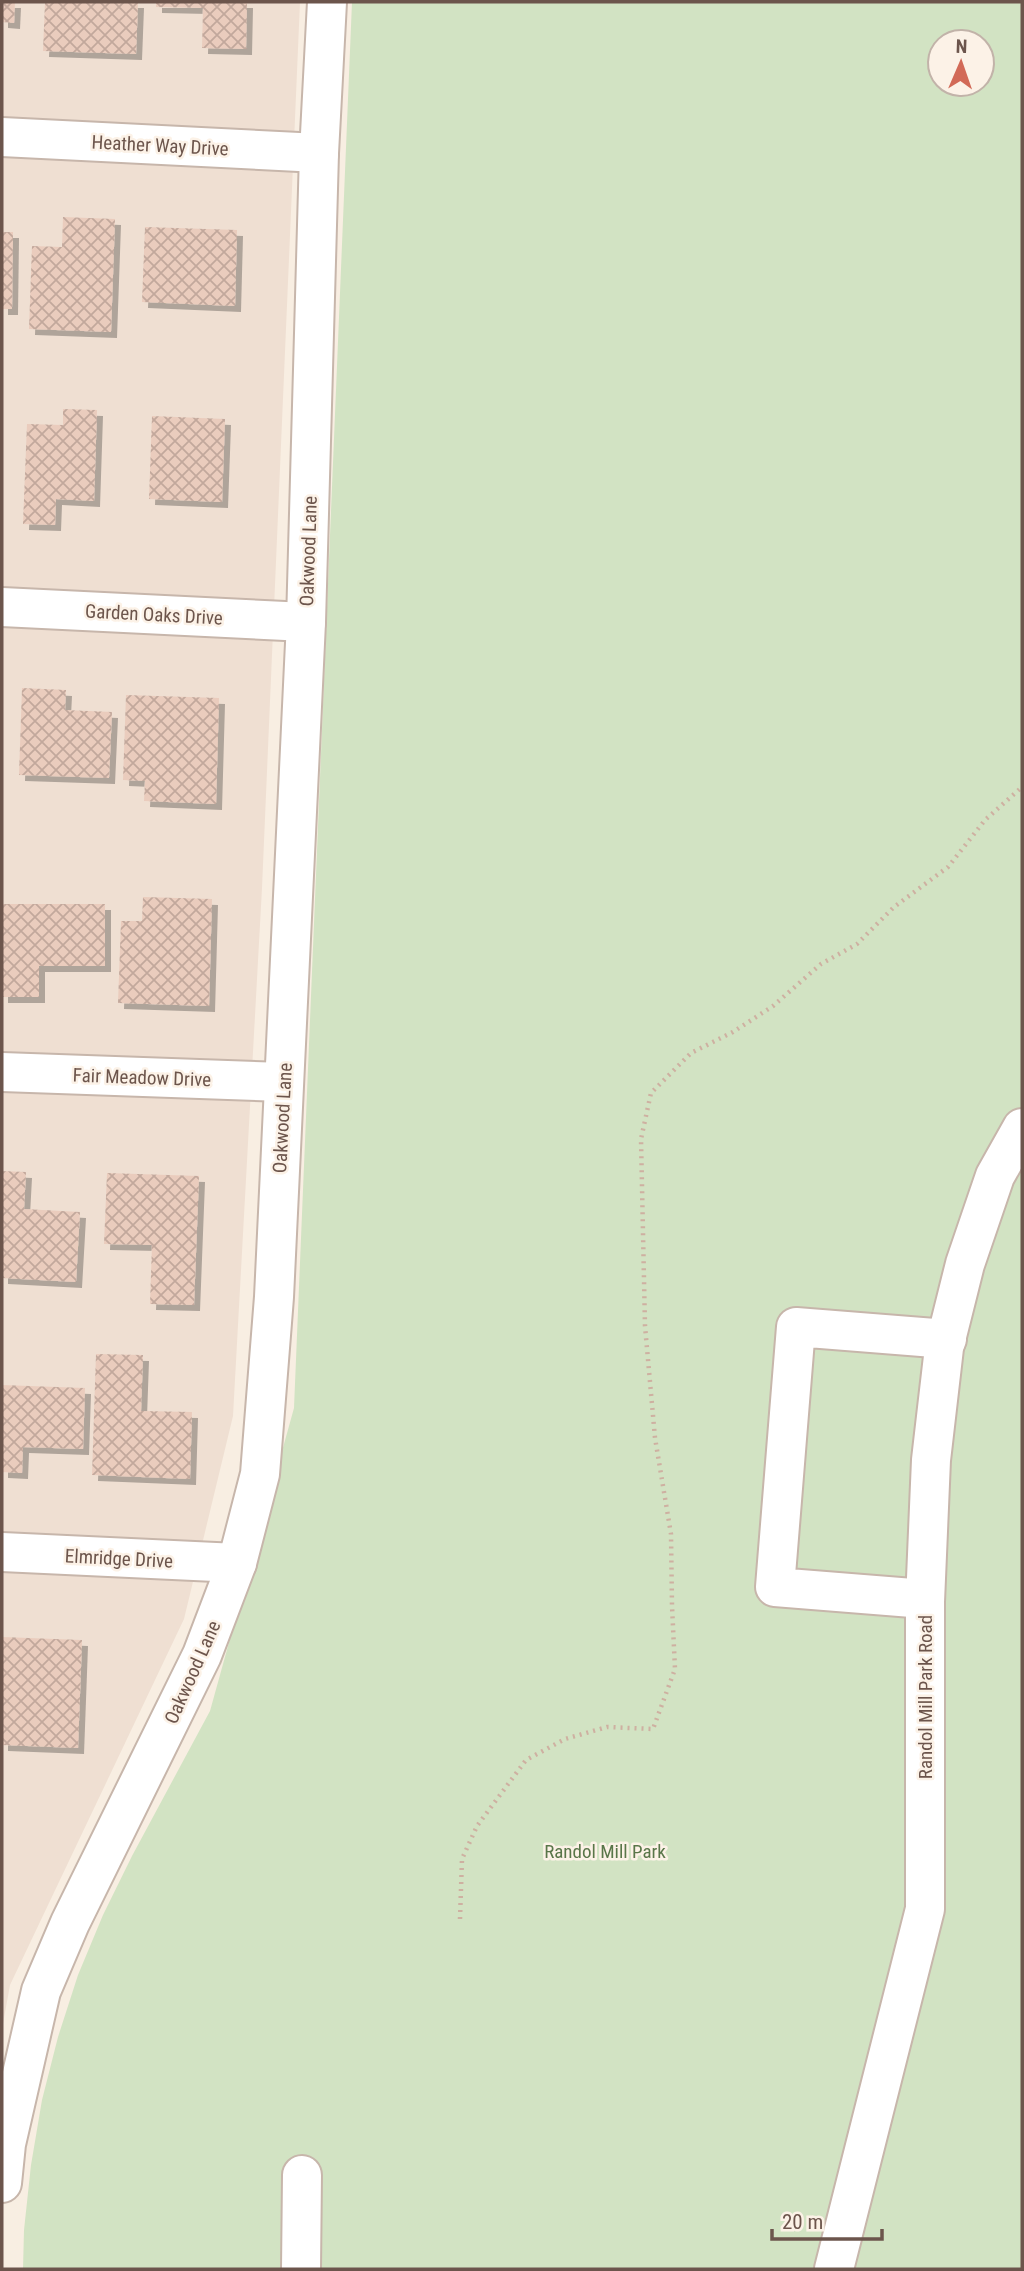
<svg xmlns="http://www.w3.org/2000/svg" width="1024" height="2271" font-family="'Roboto Condensed',sans-serif">
<defs>
<pattern id="building-cross-hatch" width="8" height="8" patternUnits="userSpaceOnUse" patternTransform="scale(1.75)"><rect width="8" height="8" fill="#eaccbd"/><path d="M0 0l8 8M0 8l8-8" fill="none" stroke="#c2a89c"/></pattern>
<filter id="shadow"><feDropShadow dx="6" dy="6" stdDeviation="0" flood-color="#0004"/></filter>
</defs>
<rect width="100%" height="100%" fill="#f8eee2"/>
<polygon fill="#efdfd2" points="2,2 300,2 262,888 233,1416 184,1619 10,1985 2,2029"/>
<path fill="#d2e3c3" fill-rule="evenodd" d="M352,2H1022V2269H23L24,2230L31,2165L42,2100L58,2037L78,1975L103,1915L132,1856L210,1711L294,1408ZM940,42H982V84H940Z"/>
<g fill="url(#building-cross-hatch)" filter="url(#shadow)">
<polygon points="2,2 15,2 14,23 2,22"/>
<polygon points="45,2 138,2 136,54 43,51"/>
<polygon points="156,2 247,2 246,49 202,48 203,8 156,7"/>
<polygon points="63,217 115,219 111,332 29,329 32,246 62,247"/>
<polygon points="145,227 237,230 235,306 142,302"/>
<polygon points="2,232 13,232 12,309 2,309"/>
<polygon points="63,409 97,410 94,501 56,499 55,525 23,524 27,424 63,425"/>
<polygon points="152,416 225,419 222,502 149,499"/>
<polygon points="22,688 66,690 65,710 112,712 109,778 19,775"/>
<polygon points="126,695 219,698 216,804 144,801 145,781 123,780"/>
<polygon points="143,897 212,899 209,1006 118,1003 121,921 142,921"/>
<polygon points="2,904 105,904 105,966 39,966 39,997 2,997"/>
<polygon points="2,1171 26,1172 24,1209 80,1212 76,1282 2,1278"/>
<polygon points="107,1173 199,1176 194,1305 150,1304 152,1245 104,1244"/>
<polygon points="96,1354 143,1355 141,1411 192,1412 190,1479 92,1475"/>
<polygon points="2,1385 85,1388 83,1449 23,1447 22,1473 2,1472"/>
<polygon points="2,1637 82,1640 78,1748 2,1745"/>
</g>
<g fill="none" stroke-linecap="round" stroke-linejoin="round">
<g stroke="#c7b6ab" stroke-width="42">
<g id="minor">
<polyline points="2,137 319,153"/>
<polyline points="2,607 306,622"/>
<polyline points="2,1072 283,1082"/>
<polyline points="2,1552 237,1563"/>
<polyline points="925,1599 775,1587 796,1327 947,1339"/>
<polyline points="2,2183 6,2144 41,1991 70,1923 202,1655 237,1563 260,1474 274,1297 306,622 319,153 327,2"/>
<polyline points="301,2269 302,2175"/>
<polyline points="834,2269 925,1909 925,1602 931,1460 944,1348 965,1264 995,1176 1022,1128"/>
</g>
</g>
<polyline stroke="#ceb0a1" stroke-width="4.5" stroke-dasharray="2 5" stroke-linecap="butt" points="460,1919 462,1859 477,1826 526,1760 565,1739 607,1727 653,1729 675,1669 672,1606 671,1534 655,1438 645,1326 641,1139 651,1093 691,1053 733,1032 773,1006 821,964 857,944 894,907 948,867 985,820 1022,787"/>
<use href="#minor" stroke="#fff" stroke-width="38"/>
</g>
<g text-anchor="middle" stroke-width="5" stroke-linejoin="round" paint-order="stroke">
<g font-size="19" fill="#6c554c" stroke="#fcf2e7">
<text transform="translate(160 145) rotate(3)" y="7">Heather Way Drive</text>
<text transform="translate(308 551) rotate(-88)" y="7">Oakwood Lane</text>
<text transform="translate(154 614) rotate(3)" y="7">Garden Oaks Drive</text>
<text transform="translate(142 1077) rotate(2)" y="7">Fair Meadow Drive</text>
<text transform="translate(282 1118) rotate(-87)" y="7">Oakwood Lane</text>
<text transform="translate(119 1558) rotate(3)" y="7">Elmridge Drive</text>
<text transform="translate(192 1672) rotate(-66)" y="7">Oakwood Lane</text>
<text transform="translate(925 1697) rotate(-90)" y="7">Randol Mill Park Road</text>
</g>
<g font-size="19" fill="#597649" stroke="#fcf2e7">
<text x="605" y="1858">Randol Mill Park</text>
</g>
</g>
<rect width="1024" height="2271" fill="none" stroke="#6c554c" stroke-width="7"/>
<g transform="translate(961 63) rotate(2)"><circle r="33" fill="#fcf2e7" stroke="#c2b3a9" stroke-width="2"/>
<path d="M0-5L12 26L0 18L-12 26Z" fill="#d26a57"/>
<text y="-10" font-size="19" font-weight="bold" text-anchor="middle" fill="#6c554c">N</text>
</g>
<path d="M772 2229v10h110v-10" fill="none" stroke="#6c554c" stroke-width="3.5"/>
<text x="782" y="2229" font-size="21" fill="#6c554c" stroke="#fcf2e7" stroke-width="5" paint-order="stroke">20 m</text>
</svg>
